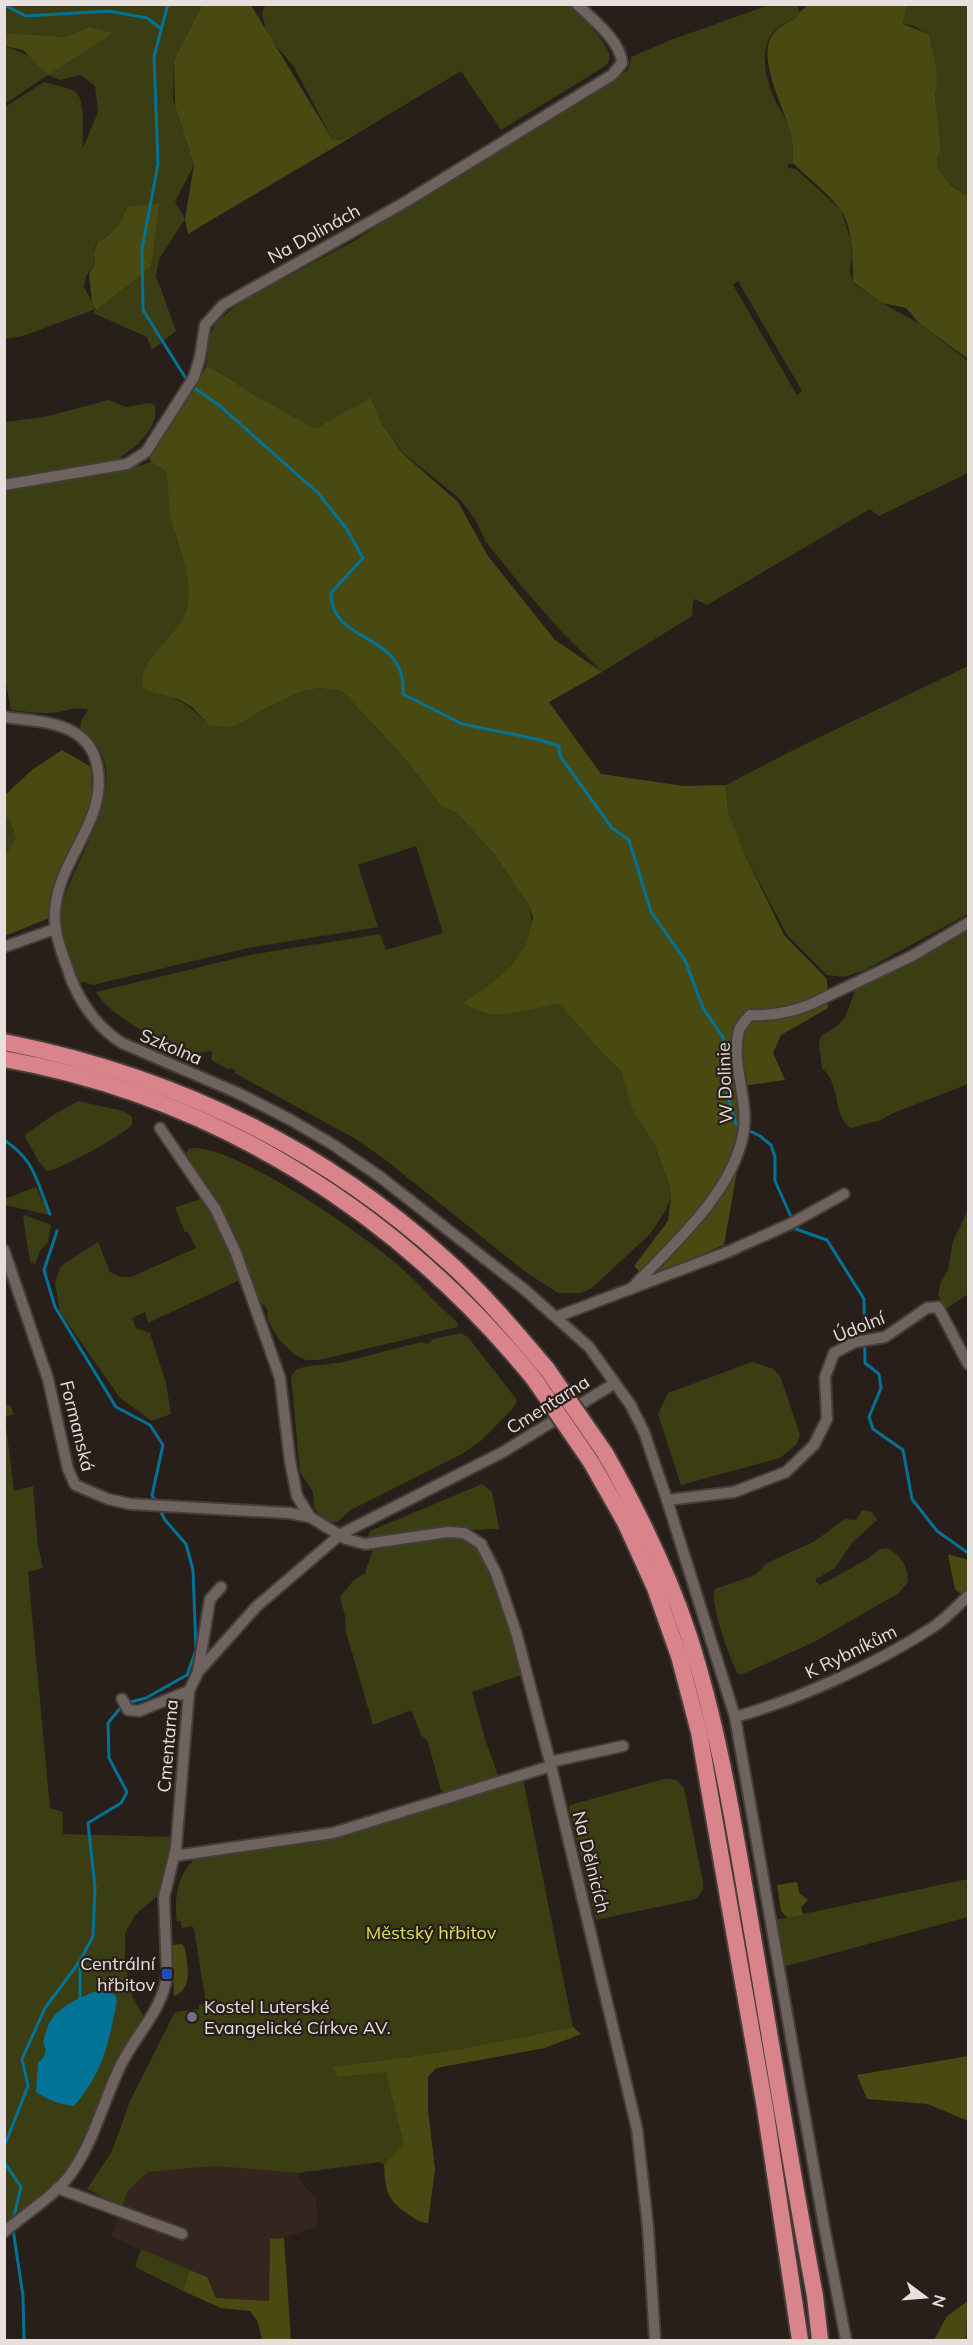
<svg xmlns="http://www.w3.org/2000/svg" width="973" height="2345" font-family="Mulish,sans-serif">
<rect width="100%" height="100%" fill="#281f1b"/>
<polygon fill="#35251f" points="215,2166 297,2173 299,2179 316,2199 318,2222 316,2227 284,2238 270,2239 269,2301 216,2298 207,2277 111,2237 128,2191 148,2172"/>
<g fill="#3b3d12" fill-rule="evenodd">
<path d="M266,4L570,5C581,17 602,36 608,51C611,56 609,60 607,65L501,130L461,71L358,133L340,140L332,139L294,67L267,35L262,13Z"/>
<path d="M4,5H202L174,60L173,100L194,165L175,202L185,219L159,259L156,276L176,331L152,350L147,337L93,313L151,267L160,203L126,209C124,214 123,219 121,223C109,244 91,230 95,264L86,276L84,287L96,309L23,336L5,339V107L44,82C53,85 63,86 72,90C88,96 81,132 83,148L98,112L95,86L81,75L60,80L48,75L5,104V46L27,55L41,65L88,27L66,37L5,33Z"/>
<path d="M769,5H798L799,12L797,17C790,21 782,24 776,29C757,47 766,81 775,100C779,109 785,117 788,125C793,137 793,150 793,163L787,165L789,168L796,169L841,210L850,238L852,257L850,270L853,283L882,303L920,324L968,361V473L879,516L870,509L707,605L695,599L693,602L692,616L602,672L561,631L523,588L486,542L475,519L459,498L404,454L380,421L371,399L315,430L256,396L212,368L206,367L210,336L216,322L243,300L356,240L394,214L628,70L631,57L668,41ZM738,281L802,391L797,395L733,285Z"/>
<polygon points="907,5 968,5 968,197 938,174 937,160 941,147 935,97 938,76 929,34 911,25 903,24"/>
<polygon points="109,400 126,407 149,403 155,405 155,418 150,430 136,446 118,459 94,465 5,480 5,422 44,417"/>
<path d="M151,462L166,471C172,490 171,512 175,532C177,543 183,552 185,563C196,609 182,626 151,658L166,695C185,701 196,712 209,725L242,723L261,711L300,692L319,688L342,691L401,754L441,806L457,813L495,855L530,907L532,924L526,944L511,966L489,985L463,1004L483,1013L498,1014L556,1004L561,1006L602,1053L622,1072L635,1115L654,1143L669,1185L671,1198L666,1210L651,1233L592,1288L581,1293H558L527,1273L383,1158L354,1138L235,1073L234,1069L230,1068L229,1070L211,1060L212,1051C205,1052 196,1054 189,1052C162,1043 111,1017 96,992L250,955L380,934L386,950L443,933L416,846L358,865L378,927L248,948L93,985L84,982L77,983C70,962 56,936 60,913C71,857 145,776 80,728L81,721L88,710C74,705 64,713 50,713C38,714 24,711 11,710L4,673V487L131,468Z"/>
<polygon points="968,666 968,914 867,969 845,977 827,975 787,935 736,838 728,812 726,785 795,749"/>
<polygon points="6,816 9,818 16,838 5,858"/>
<path d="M968,928V1084L891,1114L881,1120L851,1128C832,1116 842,1086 822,1068L819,1043L821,1036C851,1019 844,1017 856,988Z"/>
<path d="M78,1101L123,1111L132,1117V1125C123,1135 60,1170 47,1171L39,1162L25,1137L26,1134L53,1115Z"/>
<path d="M194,1148C239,1147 362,1234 398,1265C419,1283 436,1304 457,1322L458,1327L319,1360H306L294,1354L279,1340L268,1321L267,1309L257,1298L232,1229L185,1156L188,1149Z"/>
<polygon points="36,1187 50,1215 5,1205 5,1199"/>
<polygon points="201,1199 220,1223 240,1280 148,1323 145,1312 132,1318 136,1328 150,1333 166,1383 171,1414 152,1421 120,1398 60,1312 55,1283 60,1268 65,1263 98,1242 110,1272 120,1277 131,1277 196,1248 188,1232 185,1232 176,1210 176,1207"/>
<polygon points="968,1210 968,1294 944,1310 938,1294 941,1282 948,1270 953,1241"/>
<polygon points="24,1215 51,1225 48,1242 40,1251 34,1267 34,1260 32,1264 30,1261 23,1218"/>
<polygon points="461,1333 468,1337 517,1400 514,1407 482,1440 462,1454 349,1511 338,1522 328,1522 322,1519 314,1507 313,1492 300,1472 291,1376 297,1369 304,1367 343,1362 421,1342 428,1344 433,1339"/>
<polygon points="752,1362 774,1369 781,1378 800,1435 797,1444 780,1458 681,1485 658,1414 668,1393"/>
<polygon points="10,1404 14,1414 5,1417 14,1491 33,1486 38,1546 43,1568 28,1572 50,1808 63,1812 63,1834 171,1837 161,1893 136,1914 125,1933 125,1956 129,1990 145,2020 90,2134 62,2180 5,2227 4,1406"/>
<polygon points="482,1484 492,1492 499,1528 498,1529 470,1530 448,1527 390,1537 373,1539 368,1536 370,1531"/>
<path d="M862,1510L872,1512L877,1520L853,1542L834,1569L816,1579V1582L820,1585L866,1560L880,1549L887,1548C900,1554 909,1567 908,1582L899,1593L814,1642L741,1675L738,1674C731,1663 708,1599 715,1589L755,1575L767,1563L815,1541L845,1519L856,1520Z"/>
<path d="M432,1537C442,1537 456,1535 464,1539C496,1554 513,1639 523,1672L521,1675L472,1692L485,1739L499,1778L451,1794L441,1791L428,1742L421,1735L412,1712L409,1711L373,1725L346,1632L345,1616L340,1597L353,1581L365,1573L373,1549Z"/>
<polygon points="668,1778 676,1780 684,1788 703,1882 703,1890 696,1899 596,1920 569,1809 570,1805"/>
<path d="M523,1779L573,2027L450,2051L334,2067L338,2077L386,2071L405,2145L384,2164L380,2162L297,2173L215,2166L148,2172L128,2191L122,2207L87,2189L112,2151L130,2101L175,2012L199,2009V2005L206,2004L194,1929L192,1926L182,1928L181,1921H177C173,1895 180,1863 206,1853L347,1835Z"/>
<polygon points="968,1879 968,1917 783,1967 775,1920"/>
<polygon points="141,2249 190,2270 183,2291 135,2267"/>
</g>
<g fill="#484a12">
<polygon points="202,5 251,5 332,139 340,140 358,133 188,234 185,219 194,165 175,106 174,60"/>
<path d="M805,5H907L903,24L929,34L938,76L935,97L941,147L937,160L938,170L950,184L968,197V359L920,324L906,308L882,303L853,282C853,263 853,225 840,209C827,192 808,178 793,163C793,153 793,144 791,135C786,111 754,56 774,33C779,26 789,22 797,17L798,13L806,7Z"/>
<polygon points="88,27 113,33 48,75 23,50 5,46 5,33 66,37"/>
<polygon points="160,203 151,267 93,313 96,309 92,302 89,274 95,264 94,253 98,241 109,235 120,224 127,207"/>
<path d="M206,367L212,368L256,396L315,429L371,398L380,421L403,454L458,502L488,556L555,640L602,672L549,702L601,774L684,786L726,785L728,812L745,855L784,935L827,979L828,1008L781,1035L773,1053L785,1080L743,1086L740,1154L724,1245L646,1278L634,1266L668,1221L671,1198L669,1185L654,1143L635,1115L630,1103L622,1072L602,1053L561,1006L556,1004C534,1008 506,1018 484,1013C476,1011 470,1006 462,1004L489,985L511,966L526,944L533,918L530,907L495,855L457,813L441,806L401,754L342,691L319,688L300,692L261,711L242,723L229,727L209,725L192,707L178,699L143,689C136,657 179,640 187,607C194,574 176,544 170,513C167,499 170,485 166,471L151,462L149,455Z"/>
<polygon points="62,750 91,767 92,801 84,825 53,897 49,918 5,936 4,858 16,838 9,818 5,817 5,795 32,770"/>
<polygon points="948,1554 968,1560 968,1601 955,1589"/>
<polygon points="797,1882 799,1893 808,1900 801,1907 803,1915 788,1918 781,1911 777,1885"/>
<path d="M182,1944L185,1948C187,1966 194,1988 174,1996L172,1945Z"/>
<path d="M573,2027L581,2034L545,2048L436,2068L428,2077V2110L435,2169L428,2223C421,2223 417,2220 411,2216C387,2201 385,2191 384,2164L404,2145L386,2072L338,2077L333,2067L450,2051Z"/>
<polygon points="968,2056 968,2121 928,2104 867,2099 857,2075"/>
<polygon points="284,2238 291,2340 262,2340 258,2322 250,2311 221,2308 183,2291 190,2270 207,2277 216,2298 269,2301 270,2239"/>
<polygon points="968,2301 966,2340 934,2340 947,2316"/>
</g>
<path fill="#007396" d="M104,1989L116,1996L117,2001C109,2042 103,2073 74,2106C59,2104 48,2100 36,2092L38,2063C45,2057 48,2051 43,2042C45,2035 47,2026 51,2020C62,2004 86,1994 104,1989Z"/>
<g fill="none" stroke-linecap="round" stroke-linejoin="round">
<g stroke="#007396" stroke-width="3">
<path d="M168,4L154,57L158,164L142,249L143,310L190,385L220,406L318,493L346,528L363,558L331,593C331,646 407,630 403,694L462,724L536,739L559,746L560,756L591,799L612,828L629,840L651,912L685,960L703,1008L724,1039L720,1068L736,1124L740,1127"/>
<polyline points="4,5 26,16 109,11 147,18 160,28"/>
<polyline points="746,1129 760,1136 771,1145 775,1157 775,1181 792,1219"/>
<path d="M4,1140C36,1161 36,1181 50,1214"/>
<polyline points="795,1225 796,1229 827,1240 864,1299 865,1363 879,1374 881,1388 869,1417 873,1429 903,1450 912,1499 937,1531 968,1553"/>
<polyline points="57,1231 44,1270 55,1307 116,1407 150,1425 163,1445 152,1495 156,1502"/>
<polyline points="127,1703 146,1698 187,1675 196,1650 193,1570 186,1544 165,1520 159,1508"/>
<polyline points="80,1999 80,1961 93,1936 95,1887 88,1823 121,1803 127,1792 109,1758 108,1723 122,1706"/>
<polyline points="4,2147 28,2086 22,2059 45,2008 80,1961"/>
<polyline points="4,2162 21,2187 13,2220"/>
<polyline points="13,2229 23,2296 24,2340"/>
</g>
<g stroke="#443d3a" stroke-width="14">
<g id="minor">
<path d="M4,485L127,464L146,452L194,377L200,357L205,325L223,305L407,201L612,75L622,63C621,41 592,19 577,4"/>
<path d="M4,717C40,722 88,721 97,765C109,820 58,858 55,911C53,934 63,954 70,976C80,1003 98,1028 122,1043L240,1094L289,1119L332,1144L379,1176L525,1290L589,1347L630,1404L644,1432L667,1500L735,1717L824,2226L846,2340"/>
<polyline points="4,947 55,929"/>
<polyline points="160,1128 216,1210 236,1253 280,1378 290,1461 297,1496 310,1517 346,1539 365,1544 448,1532 464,1533 481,1544 496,1573 516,1632 551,1766 637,2129 648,2227 655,2340"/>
<polyline points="4,1250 48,1379 68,1469 75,1485 108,1499 130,1504 289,1513 310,1517"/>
<path d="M631,1289C671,1246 731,1195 743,1135C750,1101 730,1064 739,1030C741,1025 746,1020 750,1015C771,1016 789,1013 809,1005L912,956L968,923"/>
<polyline points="556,1317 725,1253 790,1224 844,1194"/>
<polyline points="667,1500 734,1492 786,1472 814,1445 827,1419 825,1377 834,1353 855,1342 885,1337 927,1308 938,1307 968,1364"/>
<polyline points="198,1672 210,1599 221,1587"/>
<polyline points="122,1699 128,1710 139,1711 189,1691"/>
<path d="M735,1717C797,1700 876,1664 930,1629C944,1621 956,1607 968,1596"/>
<polyline points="550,1762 623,1746"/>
<polyline points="174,1856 333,1833 551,1766"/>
<polyline points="57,2188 182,2234"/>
<path d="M4,2232C26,2213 53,2197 70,2175C93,2143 102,2106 118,2071C132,2038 164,2010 167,1974L164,1897L176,1848L189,1691L198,1672L256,1607L341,1534L503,1452L615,1383"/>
</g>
</g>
<g stroke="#443d3a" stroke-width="20">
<g id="trunk">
<path d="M4,1042C170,1075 319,1145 445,1259C482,1292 515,1331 547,1369"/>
<path d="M4,1059C216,1097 399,1213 534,1379"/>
<path d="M605,1453C638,1511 667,1570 688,1633C721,1734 736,1839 754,1943C774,2061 793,2178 815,2296L820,2340"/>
<polyline points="591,1462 625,1522 655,1588 679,1656 699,1732 765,2108 800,2340"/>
</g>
</g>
<use href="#minor" stroke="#6e635e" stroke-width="10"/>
<use href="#trunk" stroke="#d9838a" stroke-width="16"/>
<g stroke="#443d3a" stroke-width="20" stroke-linecap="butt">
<g id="trunk-bridge">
<polyline points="547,1369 605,1453"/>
<polyline points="534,1379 591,1462"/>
</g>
</g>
<use href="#trunk-bridge" stroke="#d9838a" stroke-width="16"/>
</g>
<rect fill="#1a4fb4" stroke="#281f1b" stroke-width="2" x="161" y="1968" width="12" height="12" rx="3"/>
<circle fill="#6b7280" stroke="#281f1b" stroke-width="2" cx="192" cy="2017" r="6"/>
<g text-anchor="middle" stroke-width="4.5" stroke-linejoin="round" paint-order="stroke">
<g font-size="18" fill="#e7e0dd" stroke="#281f1b">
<text transform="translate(314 234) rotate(-29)" y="6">Na Dolinách</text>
<text transform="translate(171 1047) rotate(23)" y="6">Szkolna</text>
<text transform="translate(725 1083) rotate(-92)" y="6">W Dolinie</text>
<text transform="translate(859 1327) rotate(-22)" y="6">Údolní</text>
<text transform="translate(548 1405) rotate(-32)" y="6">Cmentarna</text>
<text transform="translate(77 1426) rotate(76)" y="6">Formanská</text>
<text transform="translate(851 1652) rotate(-26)" y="6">K Rybníkům</text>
<text transform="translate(168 1746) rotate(-85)" y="6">Cmentarna</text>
<text transform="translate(591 1862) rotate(76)" y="6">Na Dělnicích</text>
</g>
<g font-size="18" fill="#dbe25b" stroke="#281f1b">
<text x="431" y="1939">Městský hřbitov</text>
</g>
<g font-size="18" fill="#e7e0dd" stroke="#281f1b" text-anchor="end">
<text x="155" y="1970">Centrální<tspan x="155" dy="21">hřbitov</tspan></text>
<text x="204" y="2013" text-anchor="start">Kostel Luterské<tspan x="204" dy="21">Evangelické Církve AV.</tspan></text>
</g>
</g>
<rect width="973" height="2345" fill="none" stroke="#e7e0dd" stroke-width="12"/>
<g transform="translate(925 2297) rotate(106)" stroke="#281f1b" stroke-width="4.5" paint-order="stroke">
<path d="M0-4.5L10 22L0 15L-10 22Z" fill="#e7e0dd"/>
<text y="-9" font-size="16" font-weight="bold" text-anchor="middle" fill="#e7e0dd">N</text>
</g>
</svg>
